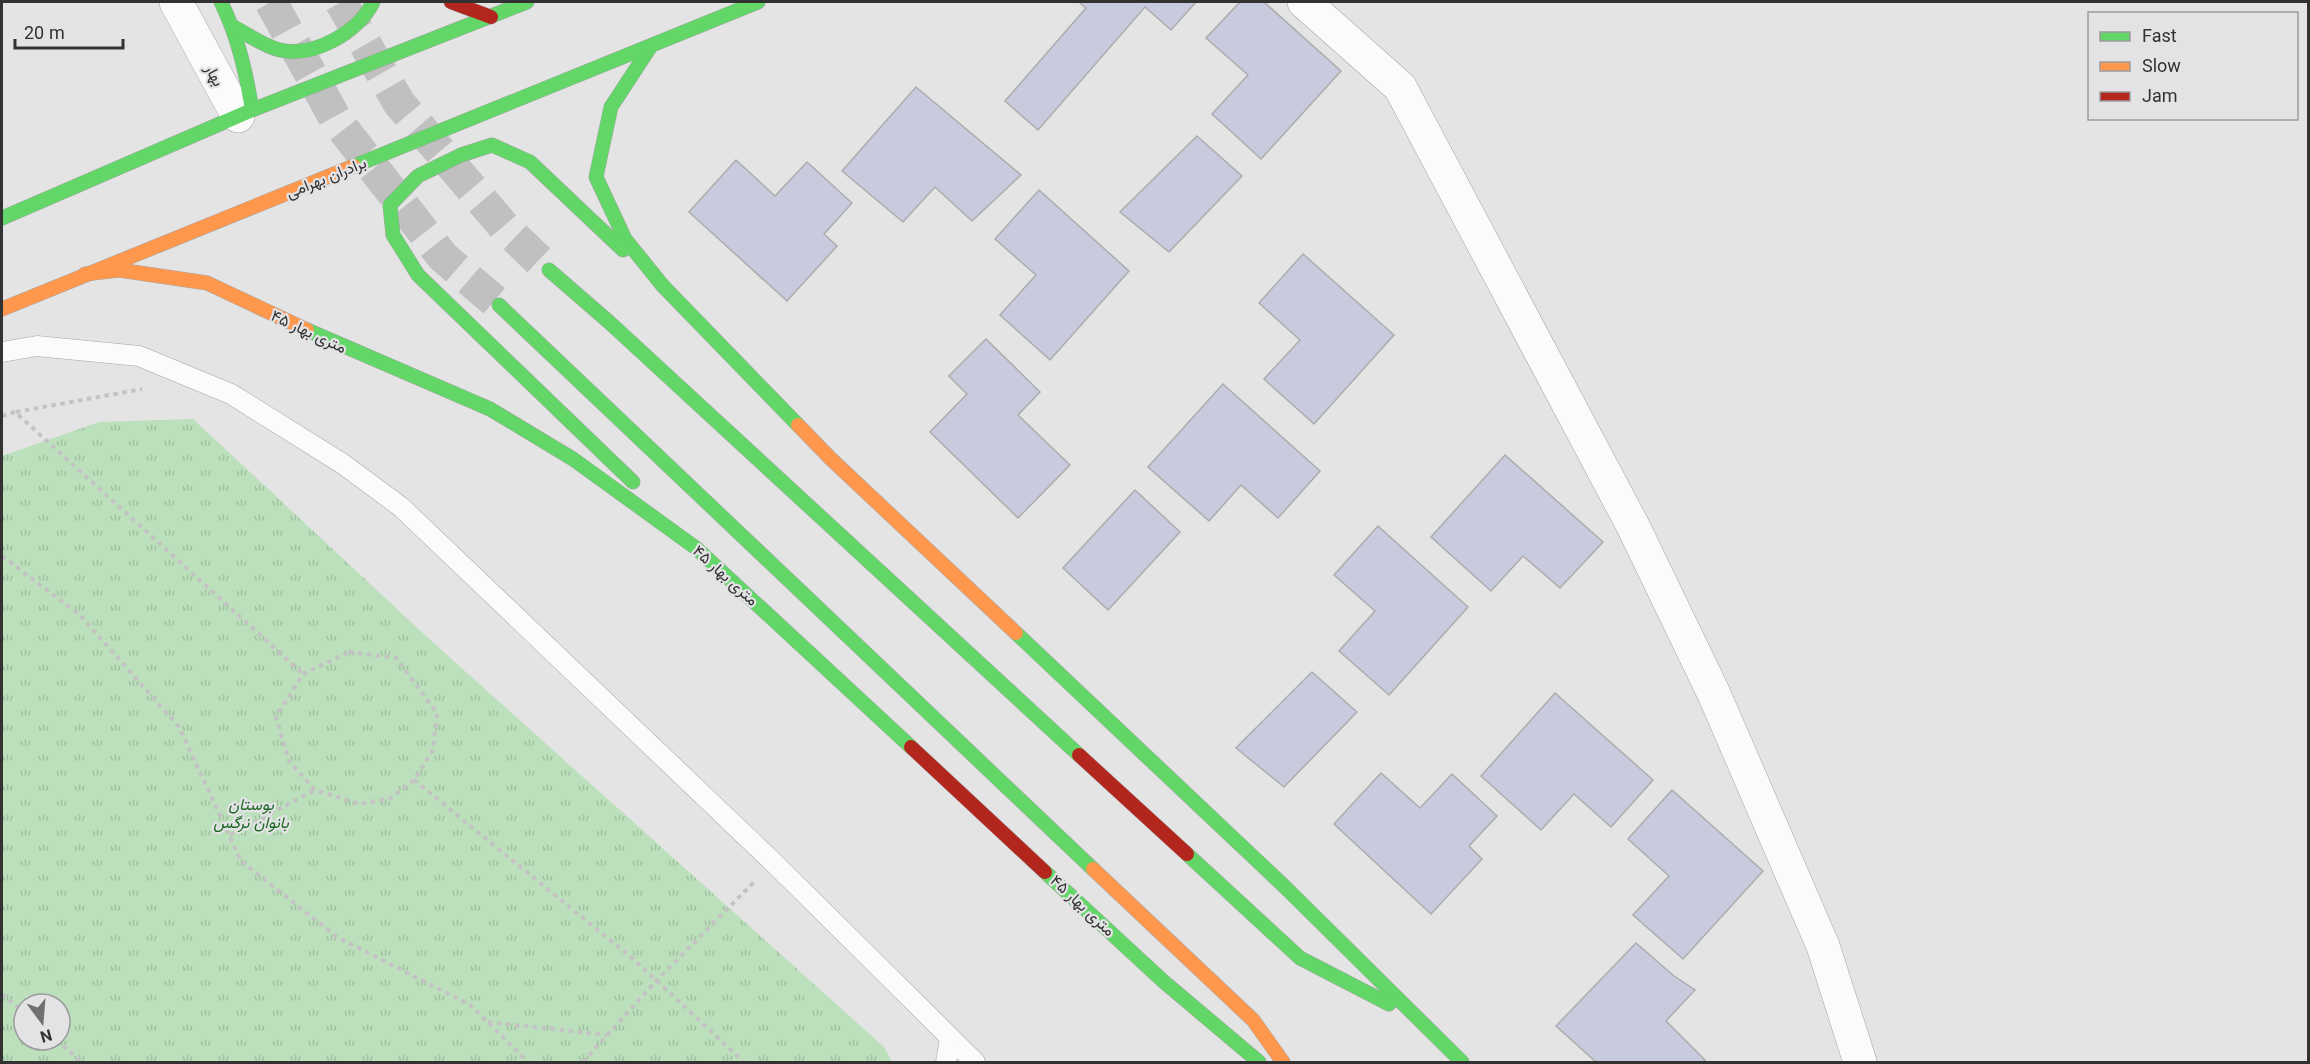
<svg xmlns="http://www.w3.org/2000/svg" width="2310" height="1064" font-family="Georgia,Vazirmatn,serif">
<defs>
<pattern id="park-tufts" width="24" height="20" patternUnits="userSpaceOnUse" patternTransform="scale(1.5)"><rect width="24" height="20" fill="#bbe0bb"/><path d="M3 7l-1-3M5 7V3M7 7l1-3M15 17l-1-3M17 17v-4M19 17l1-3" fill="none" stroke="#a1c1a1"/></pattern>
</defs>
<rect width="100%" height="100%" fill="#e4e4e5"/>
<path fill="url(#park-tufts)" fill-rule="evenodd" d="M193,419L427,637L884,1047L892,1062H2V456L99,422ZM24,1004H60V1040H24Z"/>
<g fill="#c8cbdd" stroke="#acacad" stroke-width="1.5">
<polygon points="1079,2 1196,2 1171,30 1145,7 1038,130 1005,101 1086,8"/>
<polygon points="1240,2 1264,2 1341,71 1261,159 1212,114 1248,75 1206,38"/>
<polygon points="916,87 1021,175 972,221 935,187 903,222 842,171"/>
<polygon points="1197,136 1242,176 1169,252 1120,212"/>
<polygon points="736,160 775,196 807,162 852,203 824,234 837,246 787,301 689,212"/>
<polygon points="1039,190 1129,271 1050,360 1000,315 1036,275 995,239"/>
<polygon points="1303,254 1394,335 1314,424 1264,379 1300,340 1259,303"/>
<polygon points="986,339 1040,392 1018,415 1070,465 1018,518 930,432 967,394 949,376"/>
<polygon points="1223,384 1320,471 1278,518 1241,485 1209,521 1148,467"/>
<polygon points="1505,455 1603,542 1560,588 1523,556 1491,591 1431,537"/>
<polygon points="1135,490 1180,532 1108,610 1063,568"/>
<polygon points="1378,526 1468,607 1389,695 1339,651 1375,611 1334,575"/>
<polygon points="1312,672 1357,712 1284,787 1236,748"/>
<polygon points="1555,693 1653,780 1611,827 1574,794 1541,830 1481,776"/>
<polygon points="1381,773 1420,808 1452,774 1497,816 1469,846 1482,859 1431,914 1334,824"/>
<polygon points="1672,790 1763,871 1683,959 1633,915 1669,876 1628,839"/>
<polygon points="1636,943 1674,976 1695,990 1666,1021 1705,1060 1703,1062 1596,1062 1556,1026"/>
</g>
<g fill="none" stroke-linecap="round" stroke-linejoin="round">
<g stroke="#c0c0c1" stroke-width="33" stroke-dasharray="33 16" stroke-linecap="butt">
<polyline points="271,2 336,120 443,257 499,305"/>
<polyline points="341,2 399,103 506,229 549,270"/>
</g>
<g stroke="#a5a5a6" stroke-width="21">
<g id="lane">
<polyline points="2,352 37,346 139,356 231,394 343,464 401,507 773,862 975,1062"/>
<polyline points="946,1062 950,1039"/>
</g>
</g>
<g stroke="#a5a5a6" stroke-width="34">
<g id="street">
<polyline points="176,2 238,116"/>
<polyline points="1304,2 1400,87 1633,526 1714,694 1823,946 1860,1062"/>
</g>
</g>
<g stroke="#a5a5a6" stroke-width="15">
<g id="fast">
<path d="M221,2C238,37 246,72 252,110"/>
<path d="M234,27C249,35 263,46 280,50C313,58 359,32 373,2"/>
<polyline points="651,46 611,107 596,177 625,239 663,286 798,425"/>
<polyline points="354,166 758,2"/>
<polyline points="2,218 252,110 527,2"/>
<polyline points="623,250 530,162 492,145 461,155 418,176 390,205 393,235 418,275 633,482"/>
<polyline points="549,270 609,322 1079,755"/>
<polyline points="499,305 1093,869"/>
<polyline points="307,330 490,409 573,459 696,548 911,747"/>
<polyline points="1016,633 1285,887 1462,1062"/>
<polyline points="1187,854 1300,958 1389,1004"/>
<polyline points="1045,872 1163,981 1259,1062"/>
</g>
</g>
<g stroke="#a5a5a6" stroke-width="15">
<g id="slow">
<polyline points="85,274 119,270 207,283 307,330"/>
<polyline points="2,309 354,166"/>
<polyline points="798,425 830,458 1016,633"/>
<polyline points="1093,869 1253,1020 1283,1062"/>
</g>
</g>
<g stroke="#a5a5a6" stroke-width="15">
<g id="jam">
<polyline points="451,2 491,17"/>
<polyline points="911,747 1045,872"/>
<polyline points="1079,755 1187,854"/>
</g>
</g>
<g stroke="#c3c3c3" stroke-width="4" stroke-dasharray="4.5 4.5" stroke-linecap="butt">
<polyline points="16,412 142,389"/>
<polyline points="2,416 15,412 303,674"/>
<polyline points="2,556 80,615 179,727 241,861 337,937 470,1005 528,1062"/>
<polygon points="349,652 396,658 437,713 433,750 414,780 391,798 360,804 315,790 289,761 276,717 303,674"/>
<polyline points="414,780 632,958 744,1062"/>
<polyline points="230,835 315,790"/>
<polyline points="2,994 24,1013"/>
<polyline points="488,1022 607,1035"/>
<polyline points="56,1040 82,1062"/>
<polyline points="583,1062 656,981 754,882"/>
</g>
<use href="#lane" stroke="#fbfbfb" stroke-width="20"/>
<use href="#street" stroke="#fbfbfb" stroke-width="33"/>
<use href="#fast" stroke="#63d668" stroke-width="14"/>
<use href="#slow" stroke="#ff974d" stroke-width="14"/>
<use href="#jam" stroke="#b3261e" stroke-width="14"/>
</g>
<g text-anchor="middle" stroke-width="4.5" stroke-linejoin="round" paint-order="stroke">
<g font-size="16" fill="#323233" stroke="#e3e3e6">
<text transform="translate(215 75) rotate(62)" y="6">بهار</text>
<text transform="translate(326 177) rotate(-22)" y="6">برادران بهرامی</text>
<text transform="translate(309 331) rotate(25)" y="6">۴۵ متری بهار</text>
<text transform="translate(726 575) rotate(42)" y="6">۴۵ متری بهار</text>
<text transform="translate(1083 905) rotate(43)" y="6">۴۵ متری بهار</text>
</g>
<g font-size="16" font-style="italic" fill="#1c6822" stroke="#e3e3e6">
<text x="251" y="810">بوستان<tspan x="251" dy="18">بانوان نرگس</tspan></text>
</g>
</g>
<rect width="2310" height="1064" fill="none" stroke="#323233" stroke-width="6"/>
<rect x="2088" y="12" width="210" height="108" fill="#e3e3e6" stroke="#9c9c9e" stroke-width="1.5"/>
<rect x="2100" y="32" width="30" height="9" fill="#63d668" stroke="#9c9c9e" stroke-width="1.5"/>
<text x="2142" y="42" font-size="18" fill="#323233">Fast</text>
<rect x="2100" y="62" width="30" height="9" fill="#ff974d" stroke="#9c9c9e" stroke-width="1.5"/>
<text x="2142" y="72" font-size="18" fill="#323233">Slow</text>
<rect x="2100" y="92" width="30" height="9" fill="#b3261e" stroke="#9c9c9e" stroke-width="1.5"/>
<text x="2142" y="102" font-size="18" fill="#323233">Jam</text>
<g transform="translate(42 1022) rotate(164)"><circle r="28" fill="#e3e3e6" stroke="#9c9c9e" stroke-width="1.5"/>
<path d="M0-4.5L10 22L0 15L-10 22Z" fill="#707071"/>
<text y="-9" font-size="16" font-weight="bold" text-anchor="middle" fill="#323233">N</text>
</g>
<path d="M15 39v9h108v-9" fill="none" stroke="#323233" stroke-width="3"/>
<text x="24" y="39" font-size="18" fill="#323233" stroke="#e3e3e6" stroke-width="4.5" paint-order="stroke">20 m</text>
</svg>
